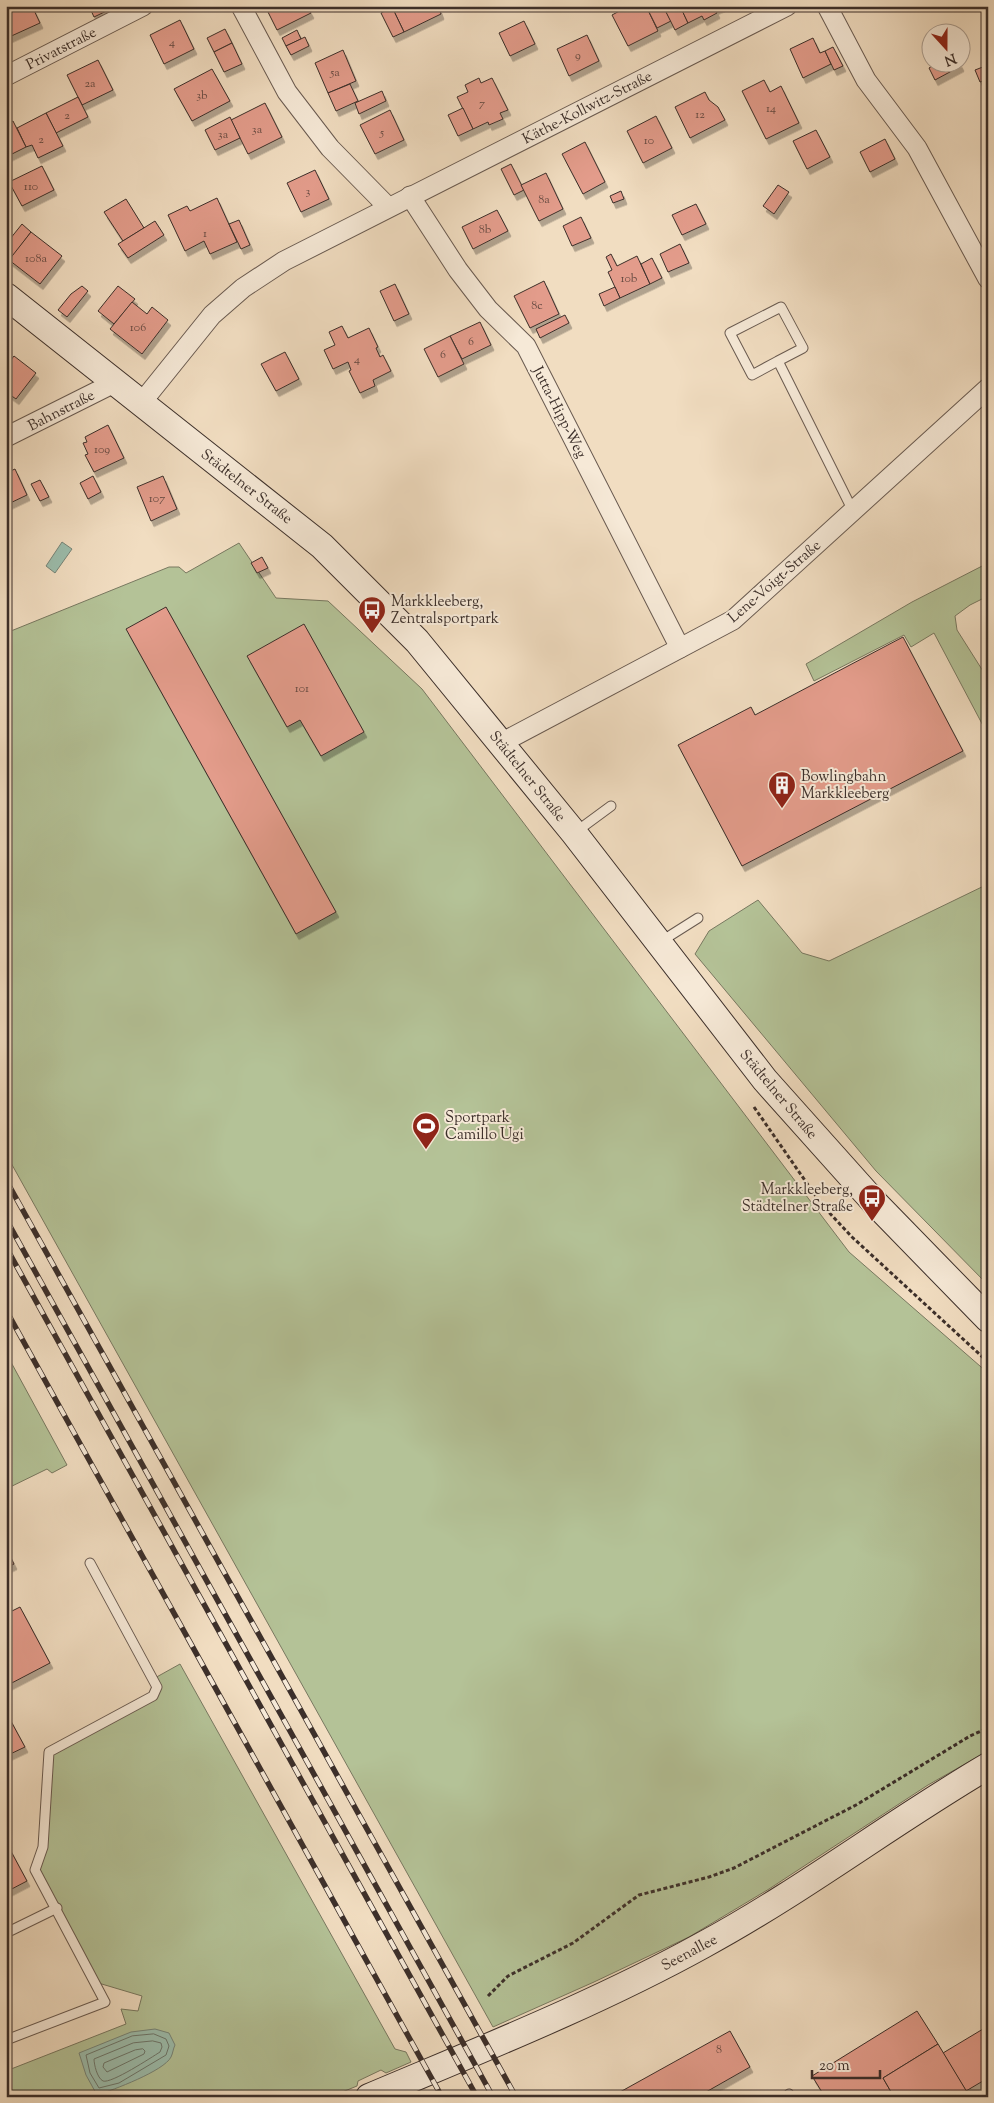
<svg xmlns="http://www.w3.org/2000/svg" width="994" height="2103" font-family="'Sorts Mill Goudy',serif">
<defs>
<filter id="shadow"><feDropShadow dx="3" dy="5.5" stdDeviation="0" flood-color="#0004"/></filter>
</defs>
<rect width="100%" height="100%" fill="#f1ddc1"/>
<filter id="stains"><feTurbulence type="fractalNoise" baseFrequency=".004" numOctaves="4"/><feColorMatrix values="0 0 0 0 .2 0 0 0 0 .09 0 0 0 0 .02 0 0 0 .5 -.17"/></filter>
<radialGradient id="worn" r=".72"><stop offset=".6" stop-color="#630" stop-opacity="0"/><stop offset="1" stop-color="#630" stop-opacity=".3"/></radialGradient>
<g fill="#b4c297" stroke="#787860">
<polygon points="239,543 276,598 328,601 422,689 849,1252 988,1373 988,1751 928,1785 769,1889 689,1937 594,1982 493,2027 6,1154 6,633 169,567 179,567 186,573"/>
<polygon points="988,563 988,596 970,605 955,616 957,630 988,679 988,735 934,633 911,647 904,635 814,681 806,664 912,602"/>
<polygon points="988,884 988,1285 876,1171 695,954 709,931 758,900 802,953 829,961"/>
<polygon points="6,1353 67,1465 52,1473 47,1469 6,1489"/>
<polygon points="180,1664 395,2049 406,2052 411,2062 386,2073 381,2070 358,2081 357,2086 330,2097 6,2097 6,2071 126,2024 121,2009 138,2011 142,1996 95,1982 35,1870 43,1847 49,1752 153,1696 153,1679"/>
</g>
<g fill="#9cbdac" stroke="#768478">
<polygon points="62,542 72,549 55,573 46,566"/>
<path d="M155,2029L169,2033L175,2045C173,2049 173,2053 171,2057C164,2071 113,2090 97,2095L86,2075L79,2053L131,2032Z"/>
</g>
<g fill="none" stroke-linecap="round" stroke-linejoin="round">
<g stroke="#6c766b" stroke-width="1">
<polygon points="154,2034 166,2039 169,2046 166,2055 119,2083 99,2088 90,2073 86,2055 132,2036"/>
<path d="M153,2041L161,2043L162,2047L160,2052C152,2057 111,2084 103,2081C97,2078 94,2064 94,2059L133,2043Z"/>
<polygon points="143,2049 145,2051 144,2054 107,2072 103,2067 104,2063 135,2050"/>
</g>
</g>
<g fill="#e39c8b" stroke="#3c2f2a" filter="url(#shadow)">
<polygon points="6,6 32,6 40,23 7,38"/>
<polygon points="89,6 117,6 94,17"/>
<polygon points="265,6 307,6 311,13 277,30"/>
<polygon points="393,6 438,6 441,14 404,32 392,7"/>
<polygon points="629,6 646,6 658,31 628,46 612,15"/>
<polygon points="646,6 663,6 671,21 657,28"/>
<polygon points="663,6 680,6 688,23 675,30"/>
<polygon points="680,6 722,6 715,9 717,13 704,20 702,16 688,23"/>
<polygon points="392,7 404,32 393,37 381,13"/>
<polygon points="180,20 194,49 164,64 150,35"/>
<polygon points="524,21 535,44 510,56 499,33"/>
<polygon points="225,29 232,43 214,52 207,38"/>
<polygon points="297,30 301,39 286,46 282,38"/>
<polygon points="587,35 599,61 569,76 557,49"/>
<polygon points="305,37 309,46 291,55 286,46"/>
<polygon points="813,38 820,53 825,51 831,64 803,78 790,49"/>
<polygon points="232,43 242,64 224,72 214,52"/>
<polygon points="833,47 843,66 834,70 825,51"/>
<polygon points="343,50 356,81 328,93 315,63"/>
<polygon points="98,60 113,90 82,105 67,75"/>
<polygon points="938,62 959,62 961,66 935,80 929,68"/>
<polygon points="988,65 988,79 980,82 975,70"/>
<polygon points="212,69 230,101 192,121 174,89"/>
<polygon points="479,78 481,83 492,78 508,110 500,113 503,119 489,125 488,122 473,129 457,97 468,92 465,85"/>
<polygon points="764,80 770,92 781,86 799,123 766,139 742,91"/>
<polygon points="350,84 358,101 336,111 328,93"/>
<polygon points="382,91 386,101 359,114 355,103"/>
<polygon points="705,92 709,100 718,107 725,120 690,138 675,107"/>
<polygon points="78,97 88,117 56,133 46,113"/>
<polygon points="265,103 282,137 248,154 231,120"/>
<polygon points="463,108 473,129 458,136 448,115"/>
<polygon points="390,110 404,140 375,154 360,125"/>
<polygon points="46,113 63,146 38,158 32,145 26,147 17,128"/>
<polygon points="656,116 672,148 643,163 627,131"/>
<polygon points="230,117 240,138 215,150 205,130"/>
<polygon points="13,121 26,147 6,157 6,125"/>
<polygon points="816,130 830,157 807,169 793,141"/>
<polygon points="885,139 895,159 870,172 860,152"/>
<polygon points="585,142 605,182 583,194 562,154"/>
<polygon points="511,164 524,190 514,195 501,169"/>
<polygon points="42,166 54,190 22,206 9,182"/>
<polygon points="315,170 329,199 301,212 287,183"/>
<polygon points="546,173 563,209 539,221 521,185"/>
<polygon points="778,185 789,192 774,214 763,206"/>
<polygon points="621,191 624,199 613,203 610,196"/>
<polygon points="217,198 237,242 210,254 204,241 185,251 168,215 187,206 190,211"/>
<polygon points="126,199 144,228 123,241 104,212"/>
<polygon points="696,204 706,224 682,235 672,215"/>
<polygon points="497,210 508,231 473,249 462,227"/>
<polygon points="581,217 591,238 572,246 563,226"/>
<polygon points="239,220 250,245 241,249 229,224"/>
<polygon points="155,221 164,235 128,258 118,244"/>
<polygon points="22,224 31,232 13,256 6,251 6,244"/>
<polygon points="31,232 62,256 40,284 9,260"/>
<polygon points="680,244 689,263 668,272 660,254"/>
<polygon points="611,254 617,266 637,256 650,284 620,298 608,272 612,270 606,257"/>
<polygon points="652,258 662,278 650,284 641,264"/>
<polygon points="544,281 559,314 530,328 514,296"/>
<polygon points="395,284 409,314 394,321 380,291"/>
<polygon points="82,286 88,291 67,317 58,310 71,294"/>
<polygon points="118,286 135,299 114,324 98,311"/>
<polygon points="615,287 620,298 604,306 599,294"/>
<polygon points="132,302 147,314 152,307 168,320 142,354 110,329"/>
<polygon points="565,315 569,323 540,338 536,329"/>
<polygon points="480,322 491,345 462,359 450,336"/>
<polygon points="342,326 348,338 369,328 378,347 376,348 380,357 383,355 391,371 373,380 375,386 360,393 349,371 351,370 348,362 333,369 324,350 335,345 329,332"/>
<polygon points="450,336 464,364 438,377 424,349"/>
<polygon points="285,352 299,379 276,391 261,364"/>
<polygon points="14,356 36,373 16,399 6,392 6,366"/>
<polygon points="108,425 124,458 94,472 85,455 88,454 83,443 87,442 85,437"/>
<polygon points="15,469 27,495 6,505 6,473"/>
<polygon points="93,476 101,492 88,499 80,483"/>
<polygon points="163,476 177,509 151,521 137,487"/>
<polygon points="40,480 49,497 40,501 31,484"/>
<polygon points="262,557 268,568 257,573 251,563"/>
<polygon points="166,607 336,912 296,934 126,629"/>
<polygon points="304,624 364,732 321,756 300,720 287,727 247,656"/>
<polygon points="903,637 963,751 742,866 678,745 751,707 755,715"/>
<polygon points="6,1548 14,1564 6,1568"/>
<polygon points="20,1607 50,1663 6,1686 6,1614"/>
<polygon points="6,1712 25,1747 6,1756"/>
<polygon points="6,1842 27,1881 6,1892"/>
<polygon points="917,2011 938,2044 883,2078 894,2097 825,2097 812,2076"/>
<polygon points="988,2026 988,2078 966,2091 943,2053"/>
<polygon points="730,2031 750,2067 699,2096 611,2097"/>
<polygon points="938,2044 970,2097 894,2097 883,2078"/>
<polygon points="988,2087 988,2097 972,2097 978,2093"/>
</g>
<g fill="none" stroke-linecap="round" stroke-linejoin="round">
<g stroke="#695a50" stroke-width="11">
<g id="lane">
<polyline points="778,361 752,375 730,333 781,307 803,348 778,361 853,511"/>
<polyline points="577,831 611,806"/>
<polyline points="660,942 698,918"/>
<polyline points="6,1933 57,1908"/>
<polyline points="6,2040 105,2002 35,1870 43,1847 49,1752 153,1696 157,1687 90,1563"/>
<polyline points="789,2094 791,2097"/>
</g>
</g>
<g stroke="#695a50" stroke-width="21">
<g id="street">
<polyline points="241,6 287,92 330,148 388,207"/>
<polyline points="827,6 866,80 917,148 988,279"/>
<polyline points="6,76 143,6"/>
<polyline points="410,196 458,270 488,309 526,346 680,648"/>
<polyline points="142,402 212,315 243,288 284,261 787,6"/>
<polyline points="6,437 116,382"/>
<polyline points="501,743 733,620 988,388"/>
</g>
</g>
<g stroke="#3c2f2a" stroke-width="28">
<g id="secondary">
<polyline points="6,296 322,546 417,641 574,833 765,1080 875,1203 988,1319"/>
<path d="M369,2097C480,2050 598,2003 703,1945C801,1892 891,1823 988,1766"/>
</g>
</g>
<g stroke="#3c2f2a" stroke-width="3" stroke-dasharray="4 2.5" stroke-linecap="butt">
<polyline points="754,1107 822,1205 852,1237 988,1362"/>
<polyline points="488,1996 508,1976 573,1943 639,1895 709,1877 734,1868 856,1805 970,1736 988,1728"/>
</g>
<use href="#lane" stroke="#f6e9d7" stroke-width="9"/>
<use href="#street" stroke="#f6e9d7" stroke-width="19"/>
<use href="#secondary" stroke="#f6e9d7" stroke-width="26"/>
<g stroke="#3c2f2a" stroke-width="5.5">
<g id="rail">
<polyline points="6,1180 516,2097"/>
<polyline points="6,1219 493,2097"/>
<polyline points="6,1247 477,2097"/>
<polyline points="6,1310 442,2097"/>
</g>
</g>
<use href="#rail" stroke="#f6e9d7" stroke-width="4" stroke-dasharray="11" stroke-linecap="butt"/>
</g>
<defs>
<g id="bus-pin" transform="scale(1.4375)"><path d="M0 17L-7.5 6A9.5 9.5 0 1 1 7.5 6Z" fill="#8f2418" stroke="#f6e9d7"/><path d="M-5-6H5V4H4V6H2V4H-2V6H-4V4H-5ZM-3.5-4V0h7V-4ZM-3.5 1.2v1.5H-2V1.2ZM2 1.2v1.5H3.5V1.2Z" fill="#fff"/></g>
<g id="building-pin" transform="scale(1.4375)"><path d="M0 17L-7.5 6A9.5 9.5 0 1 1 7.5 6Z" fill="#8f2418" stroke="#f6e9d7"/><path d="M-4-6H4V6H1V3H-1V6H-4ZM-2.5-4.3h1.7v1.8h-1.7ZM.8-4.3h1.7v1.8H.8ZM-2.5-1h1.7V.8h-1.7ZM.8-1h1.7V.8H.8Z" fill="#fff"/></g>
<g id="stadium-pin" transform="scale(1.4375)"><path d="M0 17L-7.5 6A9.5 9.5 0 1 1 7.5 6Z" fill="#8f2418" stroke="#f6e9d7"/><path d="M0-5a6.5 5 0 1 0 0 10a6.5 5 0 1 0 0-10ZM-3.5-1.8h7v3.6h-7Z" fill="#fff"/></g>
</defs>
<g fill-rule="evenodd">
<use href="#bus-pin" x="372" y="610"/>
<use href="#building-pin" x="782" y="785"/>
<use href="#stadium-pin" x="426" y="1126"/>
<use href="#bus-pin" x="872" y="1198"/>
</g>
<g text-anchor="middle" stroke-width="4" stroke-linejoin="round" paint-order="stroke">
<g font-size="12" fill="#664a42">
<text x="172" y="46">4</text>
<text x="578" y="59">9</text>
<text x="335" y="76">5a</text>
<text x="90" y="87">2a</text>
<text x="202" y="99">3b</text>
<text x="482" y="107">7</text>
<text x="771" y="112">14</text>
<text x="700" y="118">12</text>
<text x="67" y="119">2</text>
<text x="257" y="133">3a</text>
<text x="382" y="136">5</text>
<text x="223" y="138">3a</text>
<text x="41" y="143">2</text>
<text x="649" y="144">10</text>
<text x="31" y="190">110</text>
<text x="308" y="195">3</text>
<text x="544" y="203">8a</text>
<text x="485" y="233">8b</text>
<text x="205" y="237">1</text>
<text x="36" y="262">108a</text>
<text x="629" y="282">10b</text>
<text x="537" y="309">8c</text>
<text x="138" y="331">106</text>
<text x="471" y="345">6</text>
<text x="443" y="358">6</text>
<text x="357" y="363">4</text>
<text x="102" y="453">109</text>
<text x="157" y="502">107</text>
<text x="302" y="692">101</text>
<text x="719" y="2053">8</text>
</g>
<g font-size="15" fill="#3c2f2a" stroke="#f6e9d7">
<text transform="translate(61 48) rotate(-27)" y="5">Privatstraße</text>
<text transform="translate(587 107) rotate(-27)" y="5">Käthe-Kollwitz-Straße</text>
<text transform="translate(61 410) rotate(-27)" y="5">Bahnstraße</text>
<text transform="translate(560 412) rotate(63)" y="5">Jutta-Hipp-Weg</text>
<text transform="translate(247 486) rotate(38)" y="5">Städtelner Straße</text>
<text transform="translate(774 581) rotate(-41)" y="5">Lene-Voigt-Straße</text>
<text transform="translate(528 776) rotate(51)" y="5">Städtelner Straße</text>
<text transform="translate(779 1094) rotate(50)" y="5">Städtelner Straße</text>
<text transform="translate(689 1952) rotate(-28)" y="5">Seenallee</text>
</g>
<g font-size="15" fill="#3c2f2a" stroke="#f6e9d7" text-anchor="start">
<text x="391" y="606">Markkleeberg,<tspan x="391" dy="17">Zentralsportpark</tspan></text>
<text x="801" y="781">Bowlingbahn<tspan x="801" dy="17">Markkleeberg</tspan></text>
<text x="445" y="1122">Sportpark<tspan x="445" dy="17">Camillo Ugi</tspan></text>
<text x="853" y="1194" text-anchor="end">Markkleeberg,<tspan x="853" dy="17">Städtelner Straße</tspan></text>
</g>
</g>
<rect width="994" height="2103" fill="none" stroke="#f1ddc1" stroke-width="25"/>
<rect x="8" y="8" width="979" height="2088" fill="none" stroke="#3c2f2a" stroke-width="2.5"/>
<rect x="12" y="12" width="969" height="2078" fill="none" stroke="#3c2f2a"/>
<g transform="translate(946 48) rotate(159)"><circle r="24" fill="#f6e9d7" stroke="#ac9f92"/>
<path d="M0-4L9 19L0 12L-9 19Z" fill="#8f2418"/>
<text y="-8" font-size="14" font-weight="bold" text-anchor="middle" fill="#3c2f2a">N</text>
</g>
<path d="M812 2070v8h68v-8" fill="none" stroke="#3c2f2a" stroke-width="2.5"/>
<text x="819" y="2070" font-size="15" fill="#3c2f2a" stroke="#f6e9d7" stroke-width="4" paint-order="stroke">20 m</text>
<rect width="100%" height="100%" filter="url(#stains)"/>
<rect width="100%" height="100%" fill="url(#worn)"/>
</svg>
